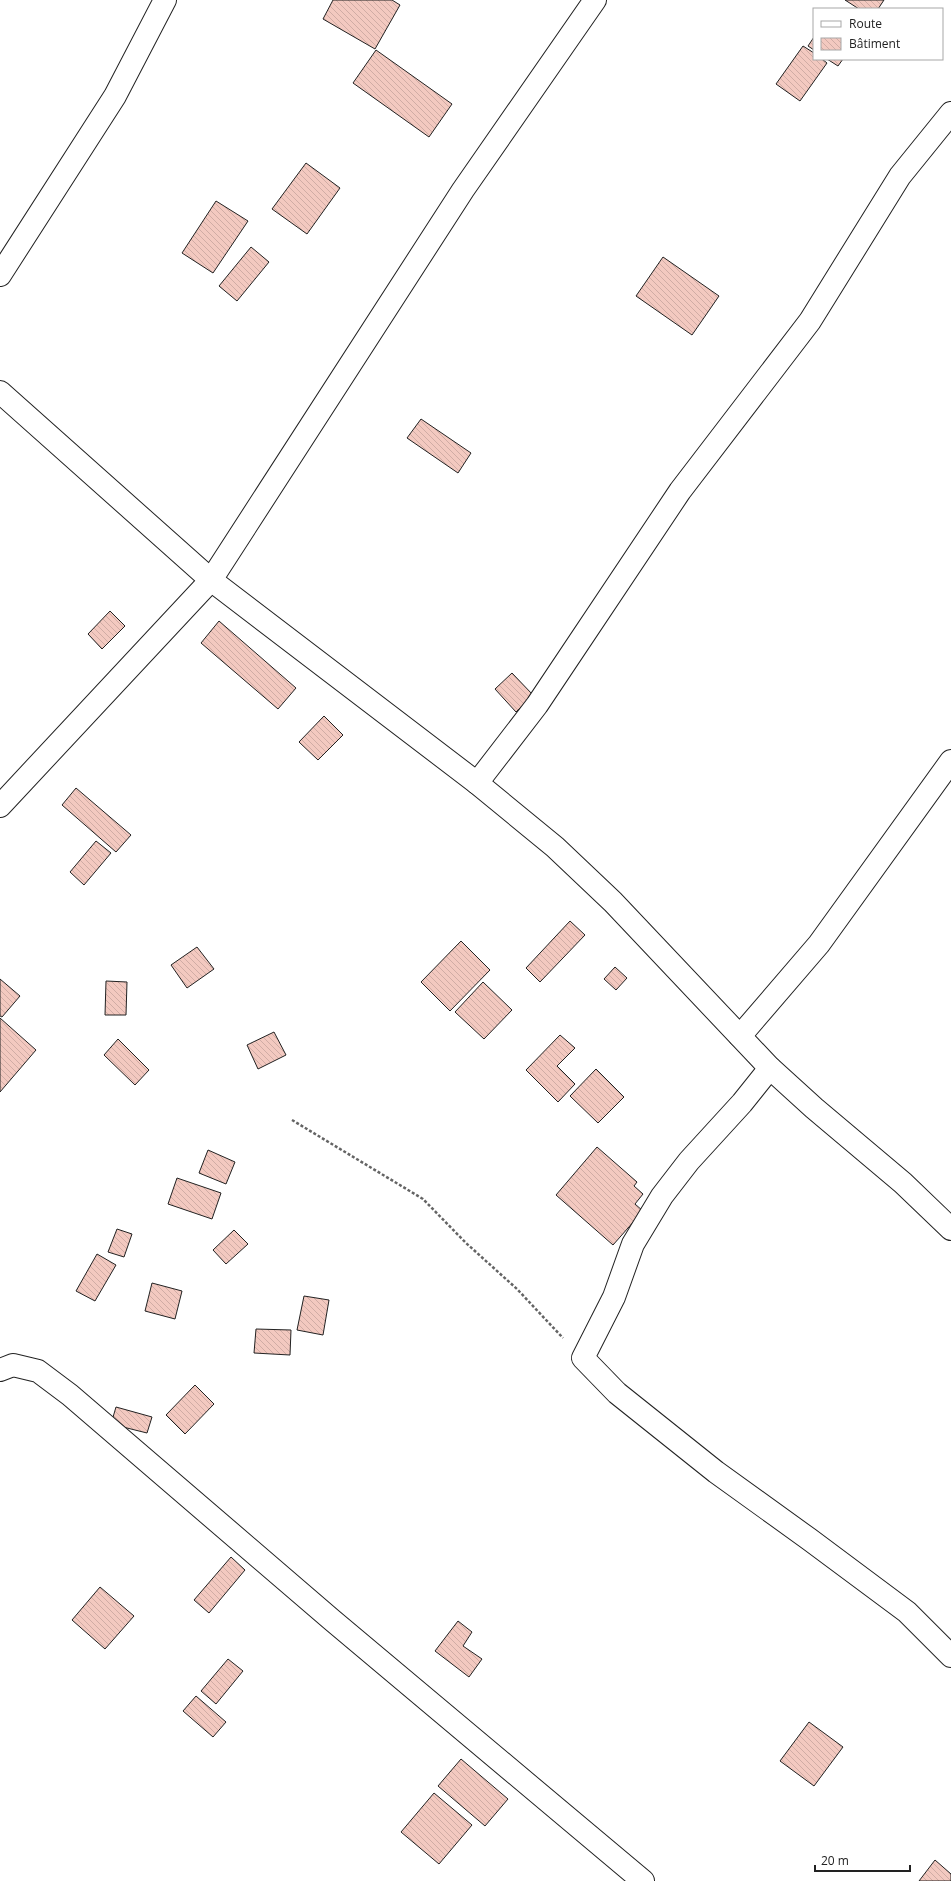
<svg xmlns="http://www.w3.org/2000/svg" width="951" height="1881" font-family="'Open Sans',sans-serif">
<defs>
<pattern id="building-back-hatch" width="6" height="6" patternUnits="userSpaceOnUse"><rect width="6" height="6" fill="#f3c9c0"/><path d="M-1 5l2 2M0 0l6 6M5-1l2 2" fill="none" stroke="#d0aca5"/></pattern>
</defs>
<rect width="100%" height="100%" fill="#fff"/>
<g fill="url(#building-back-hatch)" stroke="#222">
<polygon points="333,0 392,0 400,5 375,49 323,19"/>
<polygon points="845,0 884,0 878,9 859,9"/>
<polygon points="814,37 814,50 808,46"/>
<polygon points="803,46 814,53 814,59 822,59 827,63 800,101 776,84"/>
<polygon points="376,50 452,104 429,137 353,83"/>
<polygon points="827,59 843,59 838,66"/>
<polygon points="306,163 340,188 307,234 272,209"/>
<polygon points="216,201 248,221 213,273 182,253"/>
<polygon points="251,247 269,262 237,301 219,286"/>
<polygon points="663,257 719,296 692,335 636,296"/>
<polygon points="421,419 471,453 458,473 407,438"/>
<polygon points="110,611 125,626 102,649 88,634"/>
<polygon points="219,621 296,688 278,709 201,643"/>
<polygon points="512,673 533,695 516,712 495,689"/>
<polygon points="324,716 343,735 318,760 299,742"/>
<polygon points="76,788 131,835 116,852 62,805"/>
<polygon points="96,841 111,853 84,885 70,872"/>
<polygon points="570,921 585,935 540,982 526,968"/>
<polygon points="461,941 490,970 450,1011 421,982"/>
<polygon points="197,947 214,969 187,988 171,965"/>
<polygon points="615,967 627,978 616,990 604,979"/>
<polygon points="0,979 20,996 2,1017 0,1016"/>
<polygon points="106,981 127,982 126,1015 105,1015"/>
<polygon points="483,982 512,1010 484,1039 455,1012"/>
<polygon points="0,1018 36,1050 0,1092"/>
<polygon points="274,1032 286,1055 258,1069 247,1045"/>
<polygon points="560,1035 575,1048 557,1066 575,1084 558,1102 526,1070"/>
<polygon points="118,1039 149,1070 135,1085 104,1055"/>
<polygon points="596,1069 624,1097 598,1123 570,1096"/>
<polygon points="597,1147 637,1182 634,1186 643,1194 635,1204 643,1211 613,1245 556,1195"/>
<polygon points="208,1150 235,1162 226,1184 199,1173"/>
<polygon points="177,1178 221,1193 212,1219 168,1204"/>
<polygon points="117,1229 132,1234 124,1257 108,1252"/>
<polygon points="234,1230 248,1244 226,1264 213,1250"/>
<polygon points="97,1254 116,1265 95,1301 76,1291"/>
<polygon points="152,1283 182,1291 175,1319 145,1311"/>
<polygon points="304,1296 329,1300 323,1335 297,1330"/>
<polygon points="256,1329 291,1330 290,1355 254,1353"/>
<polygon points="195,1385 214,1404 185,1434 166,1415"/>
<polygon points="116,1407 152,1417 147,1433 111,1424"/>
<polygon points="231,1557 245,1570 209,1613 194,1600"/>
<polygon points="100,1587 134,1616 105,1649 72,1620"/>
<polygon points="458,1621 472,1632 463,1646 482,1659 469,1677 435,1651"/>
<polygon points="228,1659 243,1671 216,1704 201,1691"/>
<polygon points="196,1696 226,1722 213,1737 183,1711"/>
<polygon points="809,1722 843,1747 814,1786 780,1761"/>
<polygon points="461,1759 508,1799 485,1826 438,1786"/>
<polygon points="434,1793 472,1825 439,1864 401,1832"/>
<polygon points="935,1860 951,1874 951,1881 919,1881"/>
</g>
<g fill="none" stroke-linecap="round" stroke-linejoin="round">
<g stroke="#222" stroke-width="24">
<g id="street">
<polyline points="0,275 115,96 165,0"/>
<polyline points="0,392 211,580 477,783 555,847 613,902 770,1068 814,1108 903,1183 951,1229"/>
<polyline points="477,783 537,705 680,491 810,321 900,176 951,113"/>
<polyline points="0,806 211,580 463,190 595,0"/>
<polyline points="740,1036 819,944 951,761"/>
<polyline points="770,1068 742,1103 689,1161 662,1196 633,1244 614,1297 583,1358 617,1393 716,1472 809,1539 907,1612 951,1656"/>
<polyline points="0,1370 13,1365 38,1371 70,1395 332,1620 643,1881"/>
</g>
</g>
<polyline stroke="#646464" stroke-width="2.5" stroke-dasharray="3 2" stroke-linecap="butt" points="292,1120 423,1199 466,1243 517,1289 563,1338"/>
<use href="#street" stroke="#fff" stroke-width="22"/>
</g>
<rect x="813" y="8" width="130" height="52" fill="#ffffff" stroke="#a7a7a7"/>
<rect x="821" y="21" width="20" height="6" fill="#ffffff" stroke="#a7a7a7"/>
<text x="849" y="28" font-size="12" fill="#222222">Route</text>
<rect x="821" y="38" width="20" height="12" fill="url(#building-back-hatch)" stroke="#a7a7a7"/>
<text x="849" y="48" font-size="12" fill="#222222">Bâtiment</text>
<path d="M815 1865v6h95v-6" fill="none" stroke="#222222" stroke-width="2"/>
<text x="821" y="1865" font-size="12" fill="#222222" stroke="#ffffff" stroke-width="3" paint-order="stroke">20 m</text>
</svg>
